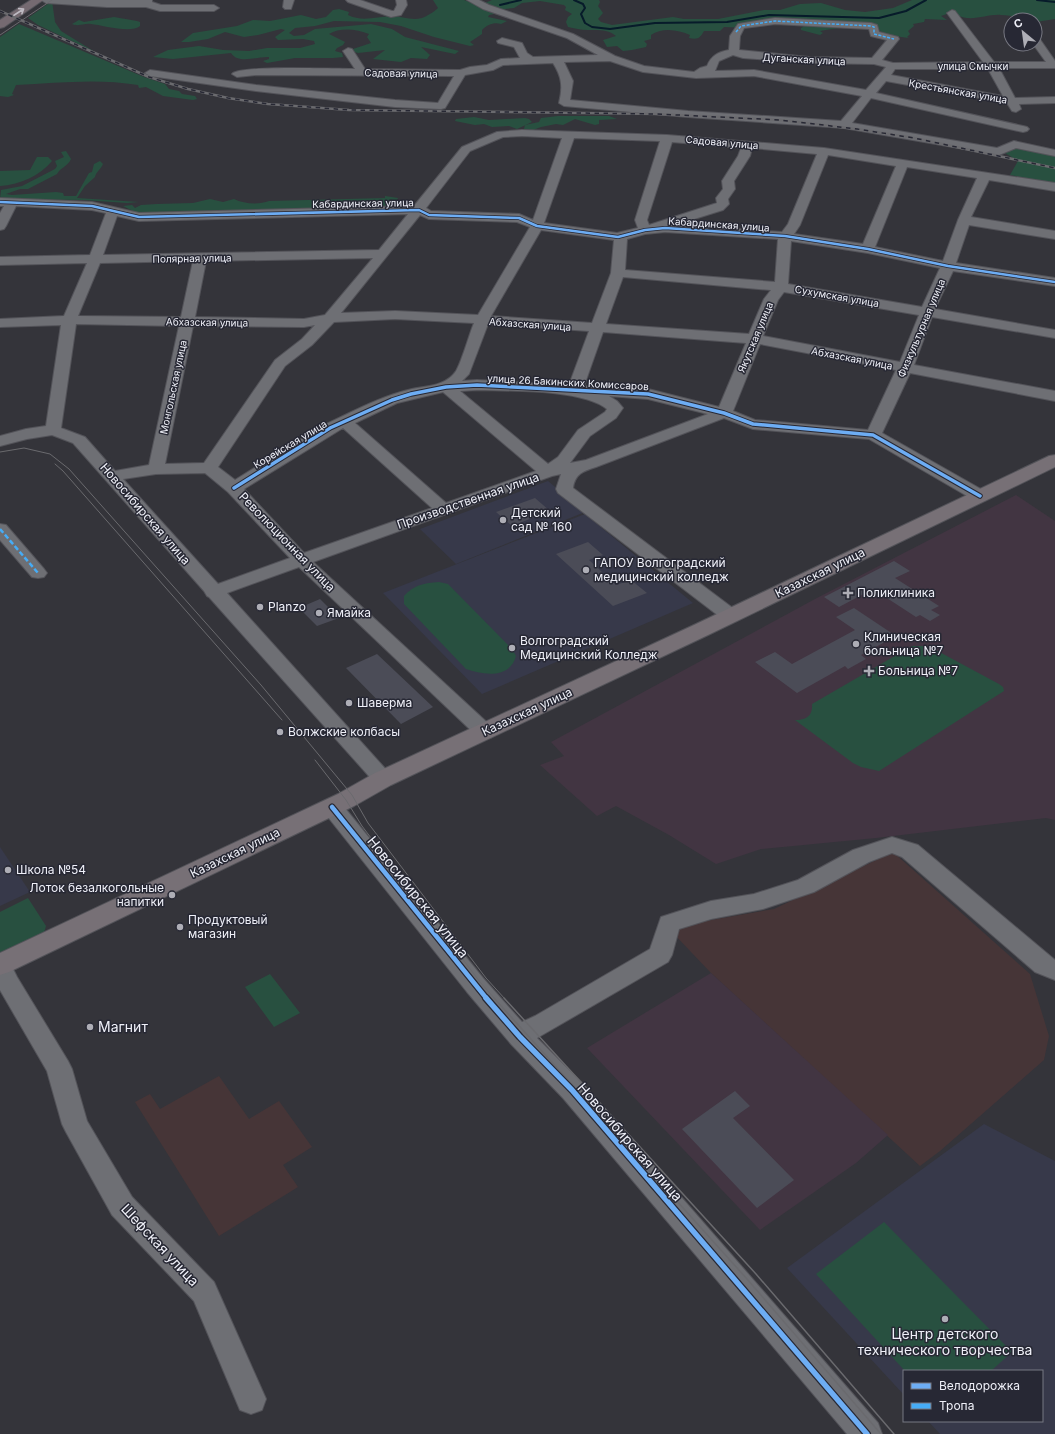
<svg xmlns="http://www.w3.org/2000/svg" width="1055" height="1434" font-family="Inter,sans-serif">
<rect width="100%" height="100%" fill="#34343a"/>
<g fill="#37394a">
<polygon points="548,481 585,512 456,564 420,529"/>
<polygon points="585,514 693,603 482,694 383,593"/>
<polygon points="0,847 30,892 0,906"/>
<polygon points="984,1124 1055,1161 1055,1434 940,1434 928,1421 1042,1421 1042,1371 904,1371 904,1395 787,1268"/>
</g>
<g fill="#463537">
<polygon points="893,852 1030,974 1049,1036 1044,1060 940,1151 920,1166 711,973 672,932 694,923 774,909"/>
<polygon points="219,1076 249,1119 279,1101 312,1147 283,1165 298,1187 219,1236 135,1102 150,1094 160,1109"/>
</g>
<g fill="#423542">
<polygon points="1016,495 1055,521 1055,820 1046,818 876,838 761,849 716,864 669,835 616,806 597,816 540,765 564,756 551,742 815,599"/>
<polygon points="711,973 888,1135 856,1163 760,1230 587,1048"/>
</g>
<g fill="#285040">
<path d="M433,0H464L499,13L489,15L488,17L507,21L501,24C494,22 487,25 482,30V34L470,42L474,45L470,46L434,37L401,26L380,22L334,21L315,26L295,28L289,33L294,36L304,35L315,29L371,24L392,29L405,37L459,51L455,54L421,47L430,55L427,59L411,58L401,62L373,59L385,50L358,53L352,51L353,49L371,43L367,37L369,34C357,29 340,27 329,34L345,42L343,45L337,48L335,51L342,53L343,57L333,58H295L267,63L263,61L269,59V57C257,56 239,65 231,53L173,59L153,57L168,50L199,46L223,50L249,51L267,48H300L315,44L314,41L303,39L278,40L275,37L285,30L281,29L258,35L244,37L225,32L208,39L189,42H181L193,33L237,26L253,20L270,21L301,15L316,19L326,17L333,10L339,9L349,12L348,15C361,22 377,17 391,16C402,16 411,21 422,18C427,16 434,12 438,8Z"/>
<path d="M492,0H599L600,2L598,6L603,13L598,19L601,22L612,25L673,17L684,19H718L764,10H780L800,4L821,3L845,10L865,12L893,8L912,0H1055V19L1036,22L1035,20C1024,20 1013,15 1001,15C990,14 979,19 967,18C954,16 955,10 941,16L947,20L925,19L924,22L913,24L914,26L908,31L910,34L907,37L909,38C904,38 887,34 882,32C878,30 882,30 877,29C859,26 838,27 820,31L823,33L820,35L801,30V28L806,25L765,24L751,28L724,27L720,31H704C700,38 698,40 689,38L690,35C679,30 662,27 651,35V39L644,41L647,44L646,47L632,50L623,51L617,46L607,47L603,40L616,36C608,29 598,30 588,30C581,30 574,28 568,27L566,22L568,17L572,14L565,10L566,7L564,5L540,1L522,3L514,8L504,9H497L485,3Z"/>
<polygon points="52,1 55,22 61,31 95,52 38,25 28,18"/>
<path d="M114,17L137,21L140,22V26C131,34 102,25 91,24C84,23 79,27 72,24L79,20L84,22Z"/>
<path d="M19,24L144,77L165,84L169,89L179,91L182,94L195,96L197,99L193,100L163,96L146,87L139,88L138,85C98,78 56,83 16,85L12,94L14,95L8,97L0,96V37Z"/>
<polygon points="558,116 609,116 617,119 599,120 599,124 595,125 575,119 563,125 556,124 541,127 533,130 524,129 525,125 539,122 541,118"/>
<polygon points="474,117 489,120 525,118 529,119 532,122 517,129 509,126 492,127 484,124 475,125 455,121 456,119"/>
<polygon points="1016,146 1055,155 1055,184 1010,175 1018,161 1002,151"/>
<path d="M66,151L71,159C68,166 60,168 57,174L28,189H20L6,194L12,195L56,192L63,193L64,196H76L89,173L92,172L94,164L100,161L103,164C101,169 96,172 95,177L85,186L77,198L139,202L127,203L83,200L0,199L1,190L22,186L55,169L57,166L55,161L64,157L61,152Z"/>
<path d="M37,157H48L52,161C40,176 19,185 0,186V171L30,170Z"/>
<path d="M385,196L398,198L395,204H404L402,207L137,213L123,206L132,205L135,208L141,205L157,204L193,203L210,199L223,202L234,199C244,204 259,205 269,201L385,198Z"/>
<path d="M439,582L448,584L512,649L516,656C510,679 483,675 466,669L404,604V596C414,585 424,583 439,582Z"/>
<path d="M912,646H924L932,648L999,684L1003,687L1004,691L879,771L861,767L853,763L795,720C806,720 813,716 812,704Z"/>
<polygon points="28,898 46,926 44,933 0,953 0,912"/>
<polygon points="270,974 300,1013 274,1027 245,987"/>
<polygon points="884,1222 1012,1352 991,1371 905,1371 816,1274"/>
</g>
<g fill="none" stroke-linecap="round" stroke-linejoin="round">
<g stroke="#071b2a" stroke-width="2">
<polyline points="574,0 583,4 585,8 581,14 585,23 592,27 610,29 655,23 727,22 769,15 879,18 906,11 926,0"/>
<polyline points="1037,0 1055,2"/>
<polyline points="500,5 521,0"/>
</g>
</g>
<g fill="#4b4c57">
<polygon points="535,498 550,511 512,526 496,512"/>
<polygon points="588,542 603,555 589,560 616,585 631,580 647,593 613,606 556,554"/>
<polygon points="894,561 910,571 895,578 939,606 931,610 940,615 930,621 920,615 916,617 873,589 839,607 824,597"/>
<polygon points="320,599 339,618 317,626 299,608"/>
<polygon points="854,608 896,636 861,655 866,659 848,669 845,666 797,693 755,662 775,652 792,664 855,630 836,617"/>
<polygon points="377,654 433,707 401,724 346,668"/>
<polygon points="735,1091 750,1106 733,1118 794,1180 757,1208 682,1129"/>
</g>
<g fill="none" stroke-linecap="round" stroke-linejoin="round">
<g stroke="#535359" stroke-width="2">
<g id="minor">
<polygon points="41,0 152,0 152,2 161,5 214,5 219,8 214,11 160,11 146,7 107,7 46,3"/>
<polygon points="284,0 294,0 291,9 285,9 283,7"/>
<polygon points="346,0 360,0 392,11 394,11 397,5 396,0 406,0 407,5 401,15 391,17 348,2"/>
<path d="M467,0H479L489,5L573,34L615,56L644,66L694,72L700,68L707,66C711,56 718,52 729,50L730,36L738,24L775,18L871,23L877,25L879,32L898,37L899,39L882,60L893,63L983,62L947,13L952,10L955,11L994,62H1046L1033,44H1035V37L1039,38L1055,61V68H999L1015,98L1055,97V103L1019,104L1021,109L1016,112L1012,111L1007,103L886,81L876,93L1023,126L1027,127L1029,129L1027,131L1023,132L871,98L852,123L997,148L1014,141L1055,150V156L1016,148L999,155L844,128L688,117L564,106L559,103C563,87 562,77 553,63L503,65L493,70L465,75L445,108L441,109L395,107L256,91L150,76L145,73L150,70L256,85L395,100L438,103L454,76L256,75L237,77L232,74C239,65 338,69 355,69L343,51L348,48L352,49L365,69L460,70L470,67L487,65L501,59L520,58L514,47L498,43L497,41L502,38L522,43L527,53L533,57L598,55L567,38L483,9ZM775,24L869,29L871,36L887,40L872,58L809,57L739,50L740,36L744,28ZM733,55L743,58L809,63L874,64L886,67L866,90L754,70L715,71L719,61ZM610,61L643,72L696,78L754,76L862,96L841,121L688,111L570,100L573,81L564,62ZM895,69H988L1003,96L891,75Z"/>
<path d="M522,130L667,135L824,148L1055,183V191L989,180L971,217L1055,231V239L969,225L956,263L1055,278V286L953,271L935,309L1055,330V338L932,317L914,365L1055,391V401L910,373L882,433L986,492L988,496L986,500L980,501L974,500L869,439L753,429L724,418L596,467C583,471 575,474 573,488L738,612L740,616L738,620L731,622L724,620L558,493L556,489L561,474L552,476L313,562L492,727L495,732L492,737L485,739L478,737L299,567L227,593L390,774L393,779L390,784L383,786L376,784L209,597L207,596L204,591L73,443L52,435L27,439L0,446V436L26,429L46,426L61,325L0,327V319L64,316L87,263L0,265V257L90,255L106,213L92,210L16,206L6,226L4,229L0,230V213L4,206H0V198L92,202L139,213L414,206L462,147L497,132ZM522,136L562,138L533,220L519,214L431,211L426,208L470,151L503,137ZM574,138L660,141L635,220L638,228L617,233L544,223ZM672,142L741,148L738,156L722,181L723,189L716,198L717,203L649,225L647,220ZM752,148L817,154L788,224L782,232L675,225L723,210L729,204L728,199L735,189L734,181L750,156ZM828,155L896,166L863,244L794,234L800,225ZM907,167L977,178L958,220L943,261L875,247ZM408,214L379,250L103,255L117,216L139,221ZM420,215L429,219L517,222L530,227L478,315L395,311L341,313ZM541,230L614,240L611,273L592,323L491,316ZM665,232L778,239L775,282L625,270L627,239L645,234ZM791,241L868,253L940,268L922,307L788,284ZM373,258L325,315L304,319L195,317L206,261ZM193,261L181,317L78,316L100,263ZM623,277L771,290L764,299L749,334L606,324ZM784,292L919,315L900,362L763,336L778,300ZM395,319L474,323C469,335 462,361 456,371C446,386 427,386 412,389C381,396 352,412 324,425L235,480L218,467L285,366L312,345L334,322ZM76,324L179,326L149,465L115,471L85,437L61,428ZM488,324L589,331L569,385L477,380L462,381L469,374ZM315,325L302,339L275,360L204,463L165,464L193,326L304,327ZM603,332L746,343L719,407L648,389L584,386ZM760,344L896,370L868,430L755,420L733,411ZM477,390C511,391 581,389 607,409L605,412L578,430L558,457L548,464L460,391ZM443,392L536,471L446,503L355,423L397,403ZM609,396L648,399L708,414L586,460L570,463L590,436L616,418L623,408L617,401ZM343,428L432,508L304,553L244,489ZM205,473L228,492L290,558L218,584L123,479L156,474Z"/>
<polygon points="0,524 6,525 44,569 47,573 44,577 38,578 32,577 0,540"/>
<polygon points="332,799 340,802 483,978 522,1022 535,1016 650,949 661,917 711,901 754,894 798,880 853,850 892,837 918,845 1055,960 1055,980 1035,972 902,857 892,853 869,862 814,892 763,909 711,919 679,929 672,955 668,962 537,1038 581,1082 878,1423 882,1434 847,1434 563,1098 511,1044 467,992 324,812 321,807 324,802"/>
<polygon points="0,957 8,959 17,977 68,1061 72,1069 87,1121 132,1197 214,1282 266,1399 262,1410 251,1414 240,1410 194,1301 112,1215 66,1132 62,1124 47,1071 0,990"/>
</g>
</g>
<g stroke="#535359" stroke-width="2">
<polygon id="major" points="1055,455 1055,467 708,635 391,785 354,806 9,972 0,975 0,953 338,794 375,773 694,625 1049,456"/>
</g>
<g stroke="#535359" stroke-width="2">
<polygon id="highway" points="31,0 43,0 4,27 0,28 0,20"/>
</g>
<use href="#minor" fill="#6e6f74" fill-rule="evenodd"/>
<use href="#major" fill="#777076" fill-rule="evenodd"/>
<use href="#highway" fill="#756a71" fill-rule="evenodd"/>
<g stroke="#6a6a6e" stroke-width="1">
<polyline points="0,35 52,0"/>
<polyline points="0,452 24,448 50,454 69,469 261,685 352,795 368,823 486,978 505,999"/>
<polyline points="55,464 63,471 282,720"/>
<polyline points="315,760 346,800 362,826 480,982 495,999"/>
</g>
<g stroke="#6a6a6e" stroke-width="1.5">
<polyline points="494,998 747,1279 881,1434"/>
<polyline points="504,998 756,1274 894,1434"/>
</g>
<g stroke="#6a6a6e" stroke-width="2.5">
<polyline id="rail" points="0,11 149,77 188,89 228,98 268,104 349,110 657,114 780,120 857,129 914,138 1055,168"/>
</g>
<use href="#rail" stroke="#272834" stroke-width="1.5" stroke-dasharray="4.5" stroke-linecap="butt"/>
<polyline stroke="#46acf6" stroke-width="1.5" stroke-dasharray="3 1.5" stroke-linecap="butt" points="736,32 741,26 775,21 871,26 874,27 874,34 894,39"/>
<polyline stroke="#46acf6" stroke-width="2.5" stroke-dasharray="5 2.5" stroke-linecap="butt" points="0,529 38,573"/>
<g stroke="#272834" stroke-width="4">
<polyline id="cycleway-far3" points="0,202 92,206 139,217 419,210 429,215 519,218 537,226 618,237 645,230 665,228 785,236 868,249 948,266 1055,282"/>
</g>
<g stroke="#272834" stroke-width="5.5">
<polyline id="cycleway-far2" points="234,488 330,428 392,400 411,394 446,387 477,385 648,394 724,413 753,424 873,435 980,496"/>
</g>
<g stroke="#272834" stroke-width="7">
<polyline id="cycleway-far1" points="332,807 487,999"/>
</g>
<g stroke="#272834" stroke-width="8">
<polyline id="cycleway" points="486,998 520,1037 572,1090 867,1434"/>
</g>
<use href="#cycleway-far3" stroke="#6dadf4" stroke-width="2.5"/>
<use href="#cycleway-far2" stroke="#6dadf4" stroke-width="3.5"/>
<use href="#cycleway-far1" stroke="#6dadf4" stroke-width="4.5"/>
<use href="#cycleway" stroke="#6dadf4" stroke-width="5.5"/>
</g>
<defs><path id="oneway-shaft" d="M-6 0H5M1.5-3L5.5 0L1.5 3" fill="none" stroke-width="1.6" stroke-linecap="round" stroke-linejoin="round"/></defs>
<use stroke="#bebac2" href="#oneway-shaft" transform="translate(19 12) rotate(-33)"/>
<g fill="#aeaeb6" stroke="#272834" stroke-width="1.5">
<circle cx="503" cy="520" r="4"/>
<circle cx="586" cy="570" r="4"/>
<path d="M846 587h4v4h4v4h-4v4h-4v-4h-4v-4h4z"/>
<circle cx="260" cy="607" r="4"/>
<circle cx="319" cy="613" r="4"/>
<circle cx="856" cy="644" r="4"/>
<circle cx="512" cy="648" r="4"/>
<path d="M867 665h4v4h4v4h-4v4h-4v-4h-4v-4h4z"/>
<circle cx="349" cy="703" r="4"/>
<circle cx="280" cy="732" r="4"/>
<circle cx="8" cy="870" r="4"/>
<circle cx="172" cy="895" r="4"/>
<circle cx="180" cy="927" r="4"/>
<circle cx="90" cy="1027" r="4"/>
<circle cx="945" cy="1319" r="4"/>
</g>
<g text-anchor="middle" stroke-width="3" stroke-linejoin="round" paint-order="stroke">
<g font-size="10" fill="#eff0f8" stroke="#272834">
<text transform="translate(804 59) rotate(3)" y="4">Дуганская улица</text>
<text x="973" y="70">улица Смычки</text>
<text transform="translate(401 73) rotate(1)" y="4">Садовая улица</text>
<text transform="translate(958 91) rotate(10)" y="4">Крестьянская улица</text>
<text transform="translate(722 142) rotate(5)" y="4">Садовая улица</text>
<text transform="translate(363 203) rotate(-1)" y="4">Кабардинская улица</text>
<text transform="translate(719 224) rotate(4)" y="4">Кабардинская улица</text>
<text transform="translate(192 258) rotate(-1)" y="4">Полярная улица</text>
<text transform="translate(837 296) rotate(10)" y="4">Сухумская улица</text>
<text transform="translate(207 322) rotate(1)" y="4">Абхазская улица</text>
<text transform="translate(530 324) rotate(4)" y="4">Абхазская улица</text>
<text transform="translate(921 328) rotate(-67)" y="4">Физкультурная улица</text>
<text transform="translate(755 337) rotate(-67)" y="4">Якутская улица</text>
<text transform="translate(852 358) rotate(11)" y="4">Абхазская улица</text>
<text transform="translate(568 382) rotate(3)" y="4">улица 26 Бакинских Комиссаров</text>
<text transform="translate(173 387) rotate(-78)" y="4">Монгольская улица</text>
<text transform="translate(290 444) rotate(-31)" y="4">Корейская улица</text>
</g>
<g font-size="12" fill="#eff0f8" stroke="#272834">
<text transform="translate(468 501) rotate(-19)" y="4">Производственная улица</text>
<text transform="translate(145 514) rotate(49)" y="4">Новосибирская улица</text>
<text transform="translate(287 542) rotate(46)" y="4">Революционная улица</text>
<text transform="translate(820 573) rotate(-26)" y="4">Казахская улица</text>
<text transform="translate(527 712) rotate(-25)" y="4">Казахская улица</text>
<text transform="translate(235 853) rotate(-26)" y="4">Казахская улица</text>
</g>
<g font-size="12" fill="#eff0f8" stroke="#272834" text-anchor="start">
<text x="511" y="517">Детский<tspan x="511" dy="14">сад № 160</tspan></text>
<text x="594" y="567">ГАПОУ Волгоградский<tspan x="594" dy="14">медицинский колледж</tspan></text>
<text x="857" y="597">Поликлиника</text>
<text x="268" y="611">Planzo</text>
<text x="327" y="617">Ямайка</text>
<text x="864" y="641">Клиническая<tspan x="864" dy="14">больница №7</tspan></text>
<text x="520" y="645">Волгоградский<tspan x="520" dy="14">Медицинский Колледж</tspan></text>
<text x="878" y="675">Больница №7</text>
<text x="357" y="707">Шаверма</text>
<text x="288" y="736">Волжские колбасы</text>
<text x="16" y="874">Школа №54</text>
<text x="164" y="892" text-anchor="end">Лоток безалкогольные<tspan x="164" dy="14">напитки</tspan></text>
<text x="188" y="924">Продуктовый<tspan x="188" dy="14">магазин</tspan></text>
</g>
<g font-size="14" fill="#eff0f8" stroke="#272834">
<text transform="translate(418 897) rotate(51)" y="5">Новосибирская улица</text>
<text transform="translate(630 1142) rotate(49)" y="5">Новосибирская улица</text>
<text transform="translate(160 1245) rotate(47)" y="5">Шефская улица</text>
</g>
<g font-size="14" fill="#eff0f8" stroke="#272834" text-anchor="start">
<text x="98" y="1032">Магнит</text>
<text x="945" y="1339" text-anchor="middle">Центр детского<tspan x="945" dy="16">технического творчества</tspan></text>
</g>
</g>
<rect x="903" y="1370" width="140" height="52" fill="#272834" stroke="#777882"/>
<rect x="911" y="1383" width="20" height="6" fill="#6dadf4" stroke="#777882"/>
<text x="939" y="1390" font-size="12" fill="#eff0f8">Велодорожка</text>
<rect x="911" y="1403" width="20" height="6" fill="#46acf6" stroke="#777882"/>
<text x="939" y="1410" font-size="12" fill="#eff0f8">Тропа</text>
<g transform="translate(1023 32) rotate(331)"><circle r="19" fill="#272834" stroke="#777882"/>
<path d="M0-3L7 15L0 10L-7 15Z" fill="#aeaeb6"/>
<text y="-6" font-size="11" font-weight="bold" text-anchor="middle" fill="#eff0f8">С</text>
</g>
</svg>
